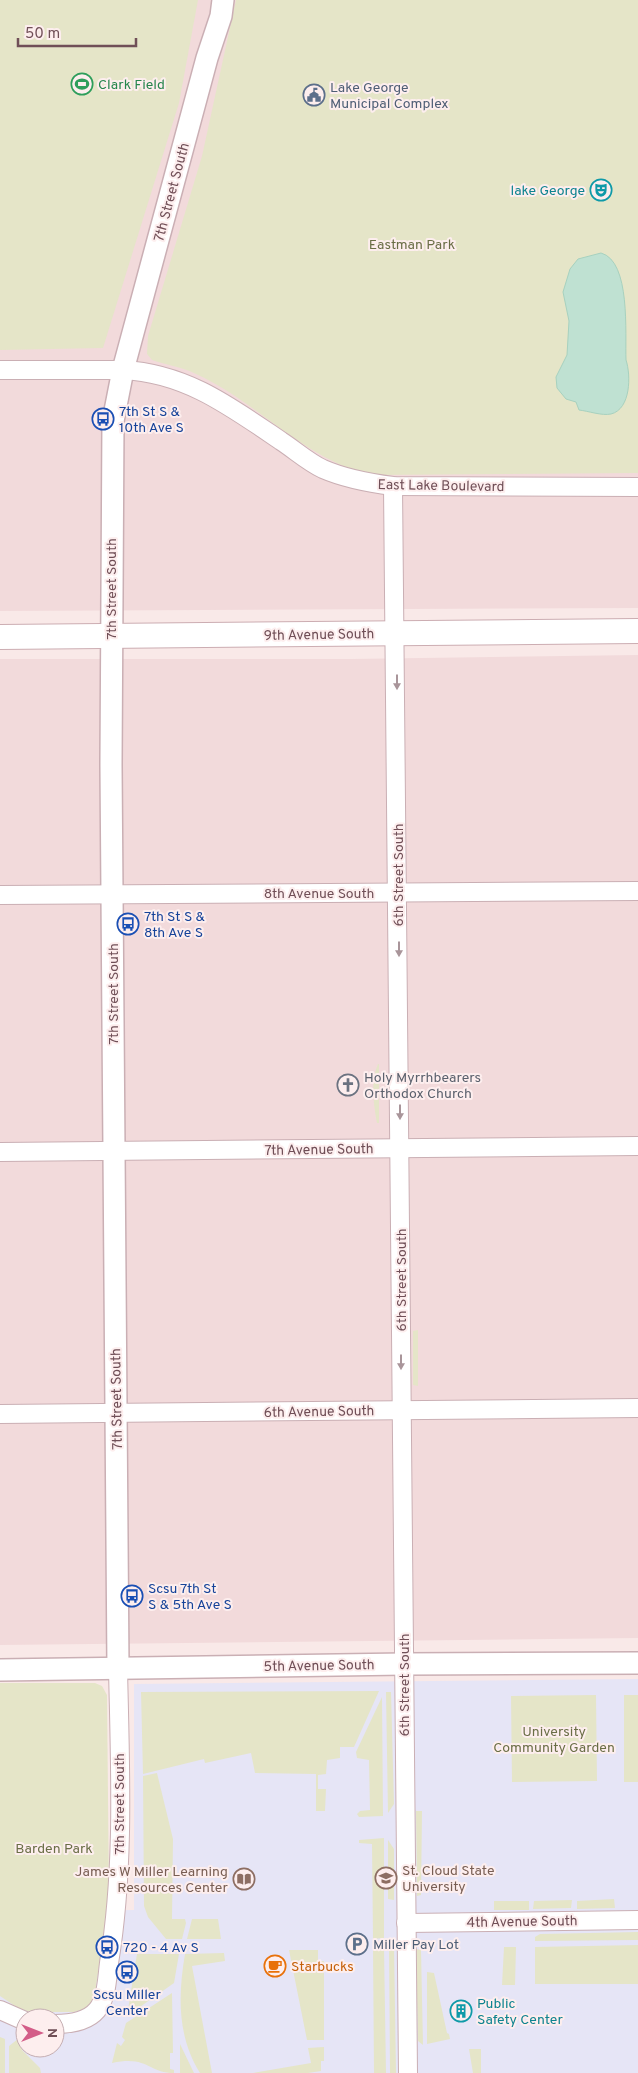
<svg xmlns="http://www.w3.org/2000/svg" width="638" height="2073" font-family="Overpass,sans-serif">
<rect width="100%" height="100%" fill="#f9e9e8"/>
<g fill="#f2dadb">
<polygon points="0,0 638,0 638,608 0,611"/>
<polygon points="638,655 638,1638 0,1645 0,659 351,659"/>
</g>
<path fill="#e6e5f6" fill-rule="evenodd" d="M638,1679V2073H0V1912L134,1910V1684ZM25,2018H55V2048H25Z"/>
<g fill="#e5e5c8">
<polygon points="0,0 198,0 179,103 103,348 0,350"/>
<path d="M236,0H638V473L371,475C303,459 258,402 196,374C182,367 166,365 152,360L147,354L148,336L202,156Z"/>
<path d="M378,1064H379V1123H377C374,1105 370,1082 378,1064Z"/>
<polygon points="418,1330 418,1386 413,1385 413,1331"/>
<polygon points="0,1683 95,1683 102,1686 107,1695 109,1896 95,1994 90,2005 85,2009 74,2012 30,2012 18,2008 0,1996"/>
<polygon points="379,1691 354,1747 340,1747 340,1758 327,1760 326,1774 318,1775 318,1789 326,1789 325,1811 316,1811 316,1774 255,1773 251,1753 205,1763 204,1759 143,1774 141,1692"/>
<polygon points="386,1692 391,1692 394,1804 388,1813"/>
<polygon points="596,1695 597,1781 512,1782 511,1696"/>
<rect x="624" y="1695" width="14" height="87"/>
<polygon points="382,1697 383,1816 359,1817 357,1814 360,1811 370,1810 369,1760 357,1758 356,1752"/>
<polygon points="157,1773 173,1839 172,1919 185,1919 186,1923 182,1939 166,1939 148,1917 144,1906 143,1776"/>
<polygon points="416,1811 422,1811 421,1895 417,1896"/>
<polygon points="384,1838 384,1938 373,1939 372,1844 359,1843 359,1840"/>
<polygon points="388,1840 394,1849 394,1900 388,1899"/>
<polygon points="614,1899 615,1908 577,1909 577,1901"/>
<polygon points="572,1900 571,1908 533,1909 534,1901"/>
<rect x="494" y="1901" width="35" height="9"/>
<polygon points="192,1919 218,1919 221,1939 187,1939"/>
<polygon points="638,1932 638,1940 535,1941 535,1937 540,1934"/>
<polygon points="394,1945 396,2073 390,2073 389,1946"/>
<polygon points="638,1945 638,1984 535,1984 535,1947"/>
<polygon points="504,1947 516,1947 515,1985 502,1985"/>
<polygon points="373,1948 384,1948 386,2073 374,2073"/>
<polygon points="416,1949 421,1950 423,2045 418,2041"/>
<polygon points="289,1950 318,1950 318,1961 324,1961 324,2040 307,2040"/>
<path d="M224,1953L225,1961L192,1966L212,2073H200C177,2036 178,1995 185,1954Z"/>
<polygon points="137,1954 179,1954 174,1983 127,2016"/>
<polygon points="427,1972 434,1973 447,2033 449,2034 450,2039 427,2044"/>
<path d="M172,1993L173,2053H170V2069L174,2070V2073C148,2073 148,2055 112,2063L117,2043L121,2046L125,2040L122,2037L126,2023Z"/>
<polygon points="0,2037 5,2039 5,2073 0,2073"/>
<polygon points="18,2039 21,2042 22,2050 40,2068 41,2073 9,2073 9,2046"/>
<polygon points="180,2044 194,2073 180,2073"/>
<polygon points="324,2047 324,2061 321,2061 321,2071 308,2073 253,2073 311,2063 308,2048"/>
<polygon points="469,2049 481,2049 481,2073 473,2073"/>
</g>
<path fill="#bfe1d2" stroke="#a7d1bf" d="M601,253C631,261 625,334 626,360C631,375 631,409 611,414C602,416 588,411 579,410L576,402L566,399L557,388L556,377L567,355L569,321L563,292L570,269L578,259Z"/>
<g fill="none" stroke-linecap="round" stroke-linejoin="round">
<g stroke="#caafb4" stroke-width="20">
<g id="minor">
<path d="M0,370H123C186,373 231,407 281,441C295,450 308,462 323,469C346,479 369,483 393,486L638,487"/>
<polyline points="393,486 408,2073"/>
<polyline points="0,895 638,891"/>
<polyline points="0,1152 638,1146"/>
<polyline points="0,1414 638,1408"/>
<polyline points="406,1923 638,1920"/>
<polyline points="0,2010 25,2021"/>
<path d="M55,2024C70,2024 87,2022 97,2010C107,1998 107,1978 109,1963C125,1866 120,1766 118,1668"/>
</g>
</g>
<g stroke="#caafb4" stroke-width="24">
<g id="tertiary">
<polyline points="118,1668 111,765 113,421 123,370 207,58 221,16 223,0"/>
<polyline points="0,1670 404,1664 638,1663"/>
</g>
</g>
<g stroke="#ccadb2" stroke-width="26">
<polyline id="secondary" points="0,637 638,631"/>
</g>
<use href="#minor" stroke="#fff" stroke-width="18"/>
<use href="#tertiary" stroke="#fff" stroke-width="21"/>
<use href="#secondary" stroke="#fff" stroke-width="24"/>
</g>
<defs><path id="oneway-solid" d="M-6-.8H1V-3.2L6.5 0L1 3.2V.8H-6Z" transform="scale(1.25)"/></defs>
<g fill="#a9959a">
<use href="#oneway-solid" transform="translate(397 682) rotate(90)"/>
<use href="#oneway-solid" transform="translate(399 949) rotate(90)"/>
<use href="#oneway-solid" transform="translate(400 1112) rotate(90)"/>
<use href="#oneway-solid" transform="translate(401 1362) rotate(90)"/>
</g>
<defs>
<g id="stadium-ring" transform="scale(1.125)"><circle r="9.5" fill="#fdeeee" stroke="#2e9e5b" stroke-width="1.5"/><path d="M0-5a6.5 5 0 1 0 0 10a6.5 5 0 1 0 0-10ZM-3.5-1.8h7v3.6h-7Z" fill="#2e9e5b"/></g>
<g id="civic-ring" transform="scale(1.125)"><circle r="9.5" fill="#fdeeee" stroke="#5c6f8a" stroke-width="1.5"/><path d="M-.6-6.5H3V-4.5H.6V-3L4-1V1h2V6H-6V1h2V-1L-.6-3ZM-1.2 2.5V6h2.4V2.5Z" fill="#5c6f8a"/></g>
<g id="theatre-ring" transform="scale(1.125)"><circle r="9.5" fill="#fdeeee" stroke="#0f9aa8" stroke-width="1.5"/><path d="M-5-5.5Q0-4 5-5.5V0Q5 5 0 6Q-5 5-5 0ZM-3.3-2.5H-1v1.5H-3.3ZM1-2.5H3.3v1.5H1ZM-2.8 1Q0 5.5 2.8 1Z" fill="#0f9aa8"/></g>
<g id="bus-ring" transform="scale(1.125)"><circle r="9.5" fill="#fdeeee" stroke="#1a4fb4" stroke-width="1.5"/><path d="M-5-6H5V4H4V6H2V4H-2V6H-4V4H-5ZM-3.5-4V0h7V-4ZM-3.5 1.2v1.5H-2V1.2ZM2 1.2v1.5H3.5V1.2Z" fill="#1a4fb4"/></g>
<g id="church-ring" transform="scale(1.125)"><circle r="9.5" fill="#fdeeee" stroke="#6b7280" stroke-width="1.5"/><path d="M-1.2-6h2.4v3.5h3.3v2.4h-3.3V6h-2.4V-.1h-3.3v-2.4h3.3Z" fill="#6b7280"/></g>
<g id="university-ring" transform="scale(1.125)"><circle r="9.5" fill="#fdeeee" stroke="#8d6e63" stroke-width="1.5"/><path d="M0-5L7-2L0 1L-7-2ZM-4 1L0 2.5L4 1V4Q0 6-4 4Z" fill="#8d6e63"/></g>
<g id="library-ring" transform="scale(1.125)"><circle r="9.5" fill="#fdeeee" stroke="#8d6e63" stroke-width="1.5"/><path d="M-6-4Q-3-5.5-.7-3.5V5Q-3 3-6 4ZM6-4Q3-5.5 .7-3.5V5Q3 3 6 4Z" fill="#8d6e63"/></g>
<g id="parking-ring" transform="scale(1.125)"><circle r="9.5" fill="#fdeeee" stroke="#5c6f8a" stroke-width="1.5"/><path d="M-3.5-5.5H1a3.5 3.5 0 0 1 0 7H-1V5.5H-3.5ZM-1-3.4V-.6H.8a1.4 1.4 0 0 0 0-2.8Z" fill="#5c6f8a"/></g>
<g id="cafe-ring" transform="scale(1.125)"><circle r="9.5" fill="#fdeeee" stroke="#e8710a" stroke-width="1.5"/><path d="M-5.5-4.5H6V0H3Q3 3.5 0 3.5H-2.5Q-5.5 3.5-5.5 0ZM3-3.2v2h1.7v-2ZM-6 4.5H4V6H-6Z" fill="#e8710a"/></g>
<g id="building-ring" transform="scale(1.125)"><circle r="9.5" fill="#fdeeee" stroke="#0f9aa8" stroke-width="1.5"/><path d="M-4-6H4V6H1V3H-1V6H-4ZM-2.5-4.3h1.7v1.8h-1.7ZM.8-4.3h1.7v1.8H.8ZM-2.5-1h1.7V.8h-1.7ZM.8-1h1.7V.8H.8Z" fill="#0f9aa8"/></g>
</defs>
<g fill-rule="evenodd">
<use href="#stadium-ring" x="82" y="84"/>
<use href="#civic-ring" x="314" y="95"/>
<use href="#theatre-ring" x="601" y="190"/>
<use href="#bus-ring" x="103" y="419"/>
<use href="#bus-ring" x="128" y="924"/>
<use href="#church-ring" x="348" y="1085"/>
<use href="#bus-ring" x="132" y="1596"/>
<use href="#university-ring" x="386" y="1878"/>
<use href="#library-ring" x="244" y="1879"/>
<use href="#parking-ring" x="357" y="1944"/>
<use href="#bus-ring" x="107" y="1947"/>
<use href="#cafe-ring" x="275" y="1966"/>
<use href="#bus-ring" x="127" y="1972"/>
<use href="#building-ring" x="461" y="2011"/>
</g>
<g text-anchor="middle" stroke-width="4" stroke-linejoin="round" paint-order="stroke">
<g font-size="14" fill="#27864d" stroke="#fdeeee" text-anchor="start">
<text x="98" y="89">Clark Field</text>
</g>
<g font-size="14" fill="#4e5e75" stroke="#fdeeee" text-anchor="start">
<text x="330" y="92">Lake George<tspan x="330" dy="16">Municipal Complex</tspan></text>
<text x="373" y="1949">Miller Pay Lot</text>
</g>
<g font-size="14" fill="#0d838f" stroke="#fdeeee" text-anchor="end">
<text x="585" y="195">lake George</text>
<text x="477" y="2008" text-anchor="start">Public<tspan x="477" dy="16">Safety Center</tspan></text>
</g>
<g font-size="14" fill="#704f57" stroke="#fdeeee">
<text transform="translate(171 192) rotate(-75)" y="5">7th Street South</text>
<text transform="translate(441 485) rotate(1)" y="5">East Lake Boulevard</text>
<text transform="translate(111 589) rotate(-90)" y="5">7th Street South</text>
<text transform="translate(319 634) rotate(-1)" y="5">9th Avenue South</text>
<text transform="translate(398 875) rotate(-90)" y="5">6th Street South</text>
<text x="319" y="898">8th Avenue South</text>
<text transform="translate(113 994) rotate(-90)" y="5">7th Street South</text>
<text transform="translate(319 1149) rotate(-1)" y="5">7th Avenue South</text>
<text transform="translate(401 1280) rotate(-90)" y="5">6th Street South</text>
<text transform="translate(116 1399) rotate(-91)" y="5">7th Street South</text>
<text transform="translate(319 1411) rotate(-1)" y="5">6th Avenue South</text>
<text transform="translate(319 1665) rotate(-1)" y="5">5th Avenue South</text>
<text transform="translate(404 1685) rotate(-90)" y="5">6th Street South</text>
<text transform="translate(119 1804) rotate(-90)" y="5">7th Street South</text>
<text transform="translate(522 1921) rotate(-1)" y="5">4th Avenue South</text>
</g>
<g font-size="14" fill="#6a6e46" stroke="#fdeeee">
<text x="412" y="249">Eastman Park</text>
<text x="554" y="1736">University<tspan x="554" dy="16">Community Garden</tspan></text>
<text x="54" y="1853">Barden Park</text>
</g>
<g font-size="14" fill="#164399" stroke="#fdeeee" text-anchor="start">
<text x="119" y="416">7th St S &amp;<tspan x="119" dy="16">10th Ave S</tspan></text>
<text x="144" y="921">7th St S &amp;<tspan x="144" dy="16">8th Ave S</tspan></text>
<text x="148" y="1593">Scsu 7th St<tspan x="148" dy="16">S &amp; 5th Ave S</tspan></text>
<text x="123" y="1952">720 - 4 Av S</text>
<text x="127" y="1999" text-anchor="middle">Scsu Miller<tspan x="127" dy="16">Center</tspan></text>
</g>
<g font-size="14" fill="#5b616d" stroke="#fdeeee" text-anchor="start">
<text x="364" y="1082">Holy Myrrhbearers<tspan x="364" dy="16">Orthodox Church</tspan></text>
</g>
<g font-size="14" fill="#785e54" stroke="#fdeeee" text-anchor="start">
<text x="402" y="1875">St. Cloud State<tspan x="402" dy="16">University</tspan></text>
<text x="228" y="1876" text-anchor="end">James W Miller Learning<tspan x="228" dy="16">Resources Center</tspan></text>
</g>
<g font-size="14" fill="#c56008" stroke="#fdeeee" text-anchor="start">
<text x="291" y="1971">Starbucks</text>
</g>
</g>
<g transform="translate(40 2033) rotate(90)"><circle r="24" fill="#fdeeee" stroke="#c5aeb2"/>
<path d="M0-4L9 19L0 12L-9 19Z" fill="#d35d88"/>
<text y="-8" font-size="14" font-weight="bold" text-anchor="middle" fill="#704f57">N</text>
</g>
<path d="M18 38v8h118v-8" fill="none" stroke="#704f57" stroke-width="2.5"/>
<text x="25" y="38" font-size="15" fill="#704f57" stroke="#fdeeee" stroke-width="4" paint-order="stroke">50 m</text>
</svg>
